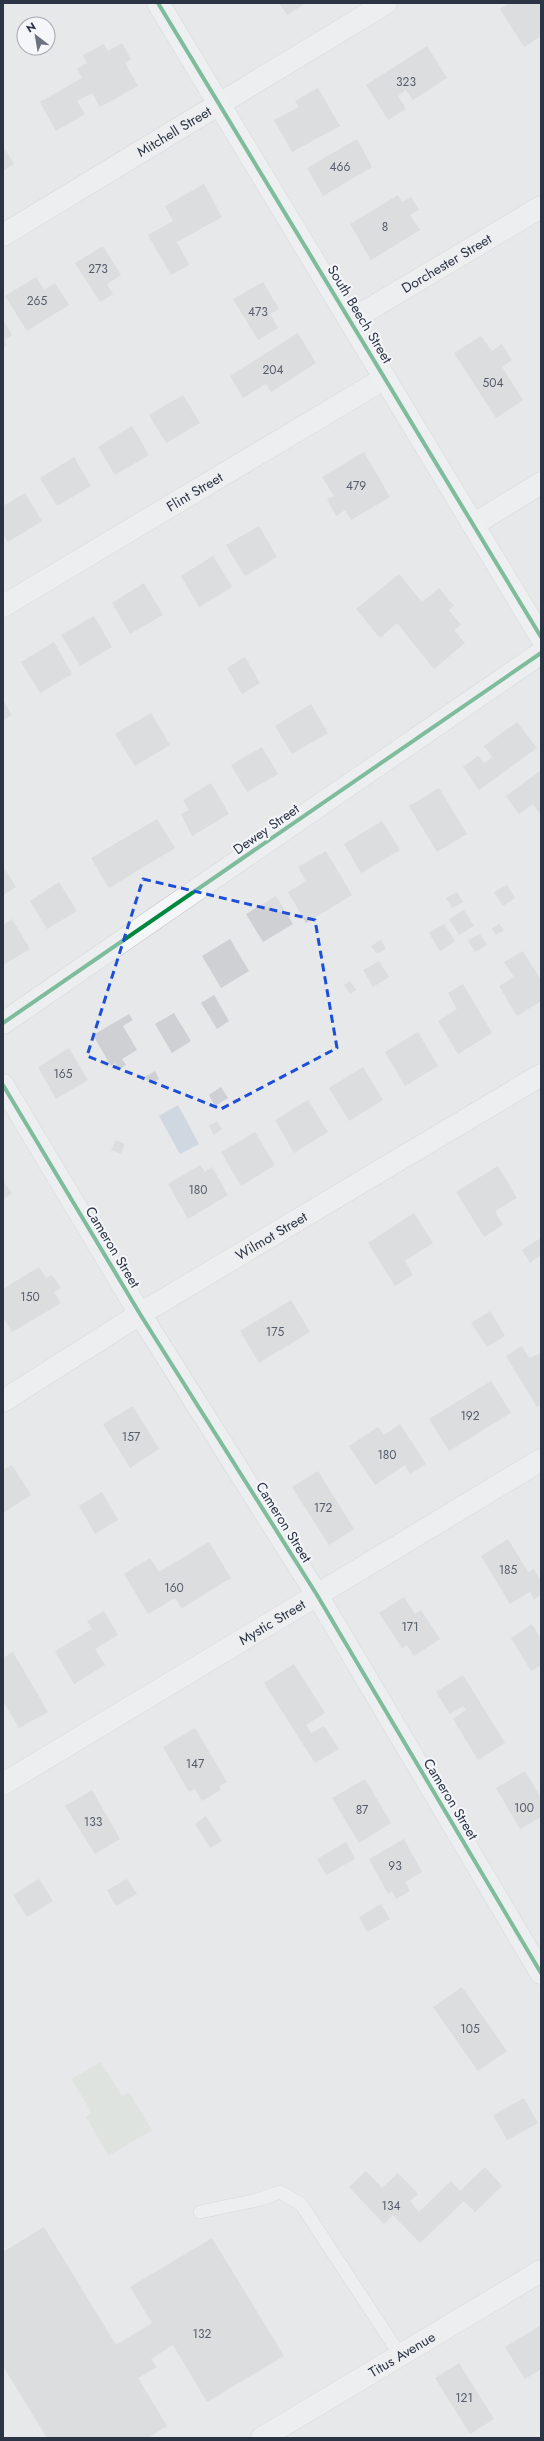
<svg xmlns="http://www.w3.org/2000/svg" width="544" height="2441" font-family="Jost,sans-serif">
<rect width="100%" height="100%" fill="#e6e8ea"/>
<polygon fill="#d6ded6" points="101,2062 122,2096 129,2092 152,2130 109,2156 86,2117 92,2113 71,2079"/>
<polygon fill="#b4c4d5" points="178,1105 199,1144 180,1154 159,1116"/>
<g fill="#ced0d3">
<polygon points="279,3 306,3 287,15"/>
<polygon points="510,3 541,3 541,36 524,47 500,9"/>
<polygon points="122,43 131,59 125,63 138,86 100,107 92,93 77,101 85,114 56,131 40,102 82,78 77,69 87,63 83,55 104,44 108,51"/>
<polygon points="427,46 447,78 413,100 406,90 398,96 406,109 388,120 366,85"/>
<polygon points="318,88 340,126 292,152 274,120 299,107 295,101"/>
<polygon points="357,139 372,167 323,196 307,168"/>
<polygon points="3,146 14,164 3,171"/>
<polygon points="204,184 222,217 177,242 189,265 171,275 148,235 173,221 165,206"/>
<polygon points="398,195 402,202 411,197 419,210 410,215 420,230 371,260 350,224"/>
<polygon points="103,246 121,275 107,284 113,294 100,302 75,263"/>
<polygon points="36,277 44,290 55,283 69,305 27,331 5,296"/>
<polygon points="263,282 279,309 270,314 278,328 258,340 233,299"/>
<polygon points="3,320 12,335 4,340 7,345 3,348"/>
<polygon points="298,333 316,363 271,392 266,384 243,398 230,376"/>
<polygon points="481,336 492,351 502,344 512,360 502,367 523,400 496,418 454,353"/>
<polygon points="183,395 200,423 166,443 149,415"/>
<polygon points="132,426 149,455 115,475 98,447"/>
<polygon points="364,452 390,497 351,520 345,510 336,516 327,499 334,496 322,477"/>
<polygon points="74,457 91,486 57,506 40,478"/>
<polygon points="25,493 42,521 8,542 3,534 3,506"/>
<polygon points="259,526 277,557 245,576 226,545"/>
<polygon points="213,556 232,587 199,607 181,576"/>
<polygon points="399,574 422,602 439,588 454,606 449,610 461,625 454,630 465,643 434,669 397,623 380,638 356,609"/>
<polygon points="144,583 163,615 130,634 112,603"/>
<polygon points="94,616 112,647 80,666 61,635"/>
<polygon points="54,642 72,674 40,693 21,662"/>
<polygon points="245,657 260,683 242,694 227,668"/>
<polygon points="3,700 12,715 3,720"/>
<polygon points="311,704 328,733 292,754 275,726"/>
<polygon points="151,713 170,745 135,766 115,734"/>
<polygon points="517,722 537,748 479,790 463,767 478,756 484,763 492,757 484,746"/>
<polygon points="262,747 278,774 247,792 231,765"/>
<polygon points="541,770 541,815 533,804 519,814 506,796"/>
<polygon points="211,783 229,814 192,836 181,814 189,810 183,800"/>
<polygon points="439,788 467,834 437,852 409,806"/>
<polygon points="157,819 175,848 109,888 91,858"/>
<polygon points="382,821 400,850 361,873 344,844"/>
<polygon points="326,851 352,895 306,923 288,892 306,881 298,867"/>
<polygon points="3,866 16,887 3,895"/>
<polygon points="59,882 77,911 47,929 30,901"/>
<polygon points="507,885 515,898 503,906 494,892"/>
<polygon points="457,892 463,902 452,908 446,898"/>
<polygon points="276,896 293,924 263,942 246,914"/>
<polygon points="464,910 474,926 459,935 449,919"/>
<polygon points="12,919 30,949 3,965 3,925"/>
<polygon points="444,924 455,941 440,951 429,933"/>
<polygon points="499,924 504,930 496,935 492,928"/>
<polygon points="480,934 487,945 475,952 468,940"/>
<polygon points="230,939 249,971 221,988 202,956"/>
<polygon points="381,940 386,949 377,954 371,946"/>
<polygon points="523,951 541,980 541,1001 517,1016 499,986 514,977 504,962"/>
<polygon points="379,961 389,977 373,987 363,970"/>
<polygon points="350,981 356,990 350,994 344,985"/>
<polygon points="463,984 492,1033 458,1054 438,1021 457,1009 448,993"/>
<polygon points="214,995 229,1021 217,1029 201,1003"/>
<polygon points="174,1013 191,1041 172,1053 155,1024"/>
<polygon points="129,1014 133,1020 123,1026 137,1050 122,1059 126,1065 119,1070 115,1063 111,1066 93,1035"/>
<polygon points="418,1032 438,1066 405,1086 385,1052"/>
<polygon points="69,1048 88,1080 56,1099 38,1067"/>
<polygon points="363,1067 383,1100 349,1121 329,1088"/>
<polygon points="155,1071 159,1079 150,1085 145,1077"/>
<polygon points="221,1087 228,1098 215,1106 209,1095"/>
<polygon points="308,1100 328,1132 294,1153 275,1120"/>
<polygon points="217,1121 222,1129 214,1135 209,1126"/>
<polygon points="255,1132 275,1165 241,1186 221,1152"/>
<polygon points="116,1140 125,1144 121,1154 111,1150"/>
<polygon points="200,1165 205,1172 212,1167 228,1195 188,1219 168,1184"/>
<polygon points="498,1166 517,1198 495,1211 503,1225 484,1237 456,1192"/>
<polygon points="3,1181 12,1193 3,1200"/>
<polygon points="414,1213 433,1243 405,1261 413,1275 395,1286 368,1243"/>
<polygon points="541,1238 541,1255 530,1263 522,1250"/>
<polygon points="39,1267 46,1278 52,1275 61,1288 54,1292 61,1303 12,1332 3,1317 3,1289"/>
<polygon points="291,1300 310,1332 259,1363 240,1331"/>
<polygon points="490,1311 505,1336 487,1347 471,1323"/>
<polygon points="522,1346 529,1358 541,1353 541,1405 537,1407 506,1356"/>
<polygon points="491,1381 511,1413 449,1451 429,1419"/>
<polygon points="133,1406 159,1449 130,1468 103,1424"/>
<polygon points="400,1424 426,1464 410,1474 405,1465 375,1485 349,1446 378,1427 384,1435"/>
<polygon points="12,1465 31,1495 3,1513 3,1470"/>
<polygon points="318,1471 354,1529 329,1545 292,1487"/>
<polygon points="102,1492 118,1520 95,1534 79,1506"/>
<polygon points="508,1539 528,1572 534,1569 541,1581 541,1595 534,1599 530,1592 510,1604 481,1556"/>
<polygon points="209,1542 231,1578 182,1608 175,1598 148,1614 124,1574 150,1558 159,1572"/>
<polygon points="404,1597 415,1614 421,1610 440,1639 414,1656 407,1645 402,1648 379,1613"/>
<polygon points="104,1611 118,1635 95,1649 105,1665 74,1684 55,1651 92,1629 87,1621"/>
<polygon points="532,1624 541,1639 541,1665 531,1671 511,1638"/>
<polygon points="13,1652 48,1712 19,1728 3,1701 3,1658"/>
<polygon points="294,1664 325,1713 306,1725 311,1733 324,1726 339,1749 315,1763 264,1683"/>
<polygon points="463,1675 505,1743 478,1760 453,1719 466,1710 463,1706 450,1714 436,1692"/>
<polygon points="195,1728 227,1782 219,1786 221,1790 202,1801 195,1789 189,1792 163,1747"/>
<polygon points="525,1771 541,1798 541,1817 520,1829 496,1788"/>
<polygon points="365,1779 391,1823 359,1843 332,1798"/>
<polygon points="92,1790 120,1839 95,1854 65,1806"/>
<polygon points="206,1816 222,1841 210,1848 195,1824"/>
<polygon points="404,1839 422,1872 405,1882 410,1891 396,1899 392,1891 388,1894 369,1859"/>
<polygon points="346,1842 355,1859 326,1875 317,1859"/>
<polygon points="39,1879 53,1901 27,1917 13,1895"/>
<polygon points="127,1879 137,1894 116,1906 107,1890"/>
<polygon points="381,1904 390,1919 367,1932 359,1917"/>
<polygon points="462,1987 507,2051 478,2071 433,2007"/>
<polygon points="524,2098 538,2123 507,2140 493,2115"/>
<polygon points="485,2167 502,2186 475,2212 464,2201 420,2243 393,2215 384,2224 349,2187 366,2171 382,2188 398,2173 418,2194 410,2201 419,2212 451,2181 460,2191"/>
<polygon points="44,2227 116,2345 152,2323 130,2287 212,2238 284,2356 207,2402 173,2345 151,2359 157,2367 138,2378 167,2426 148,2438 47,2438 3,2366 3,2252"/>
<polygon points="541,2325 541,2369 525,2379 505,2347"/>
<polygon points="459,2363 494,2419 470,2434 435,2378"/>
</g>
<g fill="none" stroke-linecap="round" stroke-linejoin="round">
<g stroke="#c4c6c8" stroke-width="14">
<polyline id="lane" points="200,2212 257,2200 280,2192 301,2204 400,2355"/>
</g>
<g stroke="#c4c6c8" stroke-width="23">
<g id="street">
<path id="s1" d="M3,235L386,3"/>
<path id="s2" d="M351,320L541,207"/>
<polyline points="473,525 541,483"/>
<path id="s3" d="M3,606L385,378"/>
<polyline points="3,1023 541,653"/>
<polyline points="3,1085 140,1314 317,1595 541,1973"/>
<path id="s4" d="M3,1401L140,1314L541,1075"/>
<path id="s5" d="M3,1784L541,1460"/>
<path id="s6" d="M262,2438L541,2271"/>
</g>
</g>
<g stroke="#c4c6c8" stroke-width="23">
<polyline id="secondary" points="158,3 541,637"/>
</g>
<use href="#lane" stroke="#f5f6f7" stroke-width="13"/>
<use href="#street" stroke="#f5f6f7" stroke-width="22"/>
<use href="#secondary" stroke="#f8f8f8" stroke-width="22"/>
<g stroke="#f4f6f9" stroke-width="6">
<g id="cycleway">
<polyline points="158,3 541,637"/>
<polyline points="3,1023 541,653"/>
<polyline points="3,1085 140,1314 317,1595 541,1973"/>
</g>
</g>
<use href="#cycleway" stroke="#00873e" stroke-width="4"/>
</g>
<path d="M0 0H544V2441H0ZM143,879L315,920L337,1048L221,1109L87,1056Z" fill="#e6e8ea" fill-opacity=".55" fill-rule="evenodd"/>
<path fill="none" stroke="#1d4ed8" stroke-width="3" stroke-dasharray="8 5" stroke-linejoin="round" d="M143,879L315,920L337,1048L221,1109L87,1056Z"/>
<g text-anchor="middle" stroke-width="4" stroke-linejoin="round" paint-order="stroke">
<g font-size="12" fill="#545c69">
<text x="406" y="86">323</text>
<text x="340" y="171">466</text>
<text x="385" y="231">8</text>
<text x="98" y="273">273</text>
<text x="37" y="305">265</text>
<text x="258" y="316">473</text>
<text x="273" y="374">204</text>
<text x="493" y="387">504</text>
<text x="356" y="490">479</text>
<text x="63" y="1078">165</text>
<text x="198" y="1194">180</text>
<text x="30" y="1301">150</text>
<text x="275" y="1336">175</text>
<text x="470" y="1420">192</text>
<text x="131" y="1441">157</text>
<text x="387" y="1459">180</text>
<text x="323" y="1512">172</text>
<text x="508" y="1574">185</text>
<text x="174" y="1592">160</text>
<text x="410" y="1631">171</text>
<text x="195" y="1768">147</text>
<text x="524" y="1812">100</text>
<text x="362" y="1814">87</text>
<text x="93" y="1826">133</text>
<text x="395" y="1870">93</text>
<text x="470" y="2033">105</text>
<text x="391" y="2210">134</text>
<text x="202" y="2338">132</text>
<text x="464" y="2402">121</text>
</g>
<g font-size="14" fill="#2b3445" stroke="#f4f6f9">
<text dy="5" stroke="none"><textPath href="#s1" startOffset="200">Mitchell Street</textPath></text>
<text dy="5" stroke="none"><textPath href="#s2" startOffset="111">Dorchester Street</textPath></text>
<text transform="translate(360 314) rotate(59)" y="5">South Beech Street</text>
<text dy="5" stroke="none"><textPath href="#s3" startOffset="223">Flint Street</textPath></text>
<text transform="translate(266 829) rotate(-35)" y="5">Dewey Street</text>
<text dy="5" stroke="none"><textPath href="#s4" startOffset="315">Wilmot Street</textPath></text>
<text transform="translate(113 1247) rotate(59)" y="5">Cameron Street</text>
<text transform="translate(284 1522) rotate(58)" y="5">Cameron Street</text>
<text dy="5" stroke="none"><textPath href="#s5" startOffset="314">Mystic Street</textPath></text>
<text transform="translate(451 1799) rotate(59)" y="5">Cameron Street</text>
<text dy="5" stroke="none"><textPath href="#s6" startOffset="163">Titus Avenue</textPath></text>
</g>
</g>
<rect width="544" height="2441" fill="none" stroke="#2b3445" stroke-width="8"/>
<g transform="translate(36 36) rotate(329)"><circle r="19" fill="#f4f6f9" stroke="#a4a8b1"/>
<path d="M0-3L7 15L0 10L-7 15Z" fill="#6c737f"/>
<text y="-6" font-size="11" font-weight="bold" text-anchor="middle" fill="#2b3445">N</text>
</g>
</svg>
